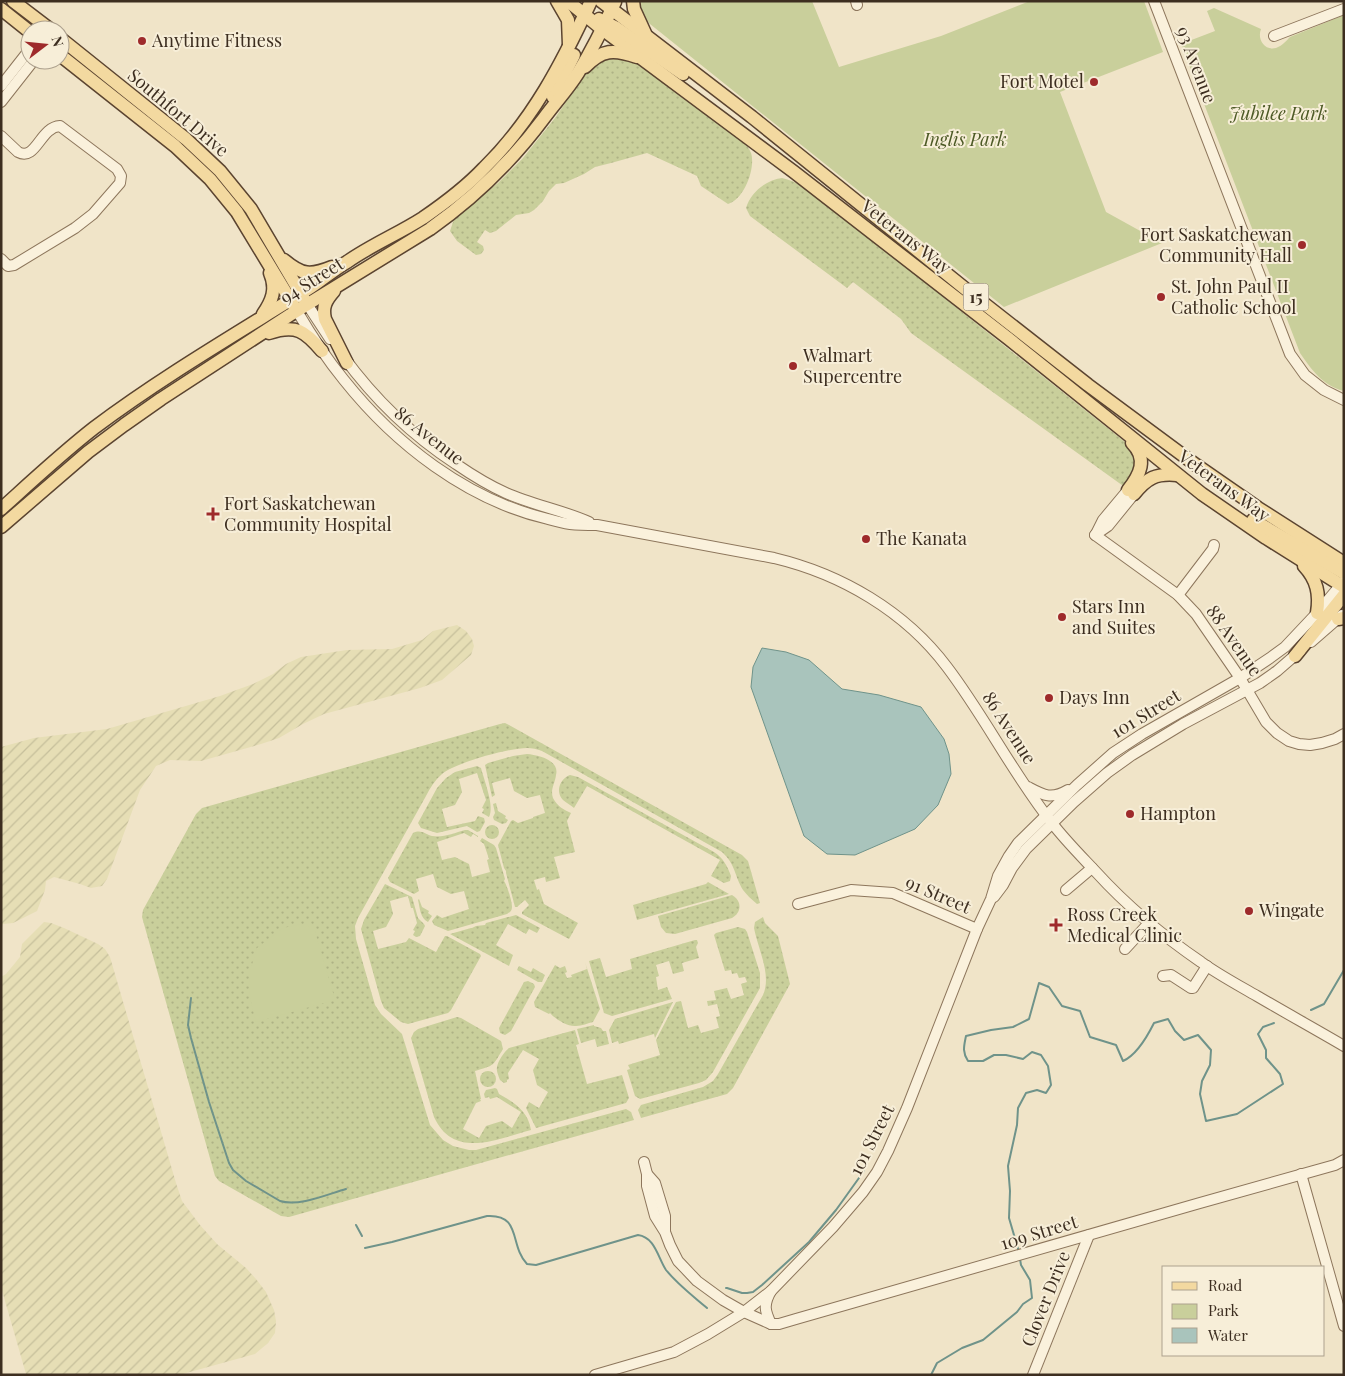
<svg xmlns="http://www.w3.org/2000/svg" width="1345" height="1376" font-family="'Playfair Display',serif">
<defs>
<pattern id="farmland-furrows" width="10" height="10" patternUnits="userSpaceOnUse" patternTransform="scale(1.25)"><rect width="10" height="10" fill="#e6deb5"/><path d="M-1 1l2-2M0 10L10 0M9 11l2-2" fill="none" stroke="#c6bf9b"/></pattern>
<pattern id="grass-dots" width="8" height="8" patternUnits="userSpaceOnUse" patternTransform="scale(1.25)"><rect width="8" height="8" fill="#c9cf9b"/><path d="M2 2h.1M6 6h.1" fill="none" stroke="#aeb285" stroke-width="1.8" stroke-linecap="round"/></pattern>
</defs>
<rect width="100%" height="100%" fill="#f0e4c8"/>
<g fill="url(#farmland-furrows)">
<polygon points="457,625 466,631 472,639 474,646 471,655 442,680 420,688 324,714 303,724 279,738 261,744 201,761 170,760 156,766 140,790 107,879 102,886 91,888 80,884 54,877 46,881 45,890 37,911 13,923 3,924 1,931 1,747 34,738 107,729 220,696 253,684 273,674 286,664 301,657 347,650 392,649 422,640 433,631"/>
<polygon points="44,922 51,923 64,928 98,944 105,949 110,957 176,1183 182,1201 200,1225 217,1244 246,1268 256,1279 266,1292 274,1310 276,1321 275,1333 268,1343 255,1354 179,1375 26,1374 1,1287 1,977 6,974 20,957 22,944"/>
</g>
<g fill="url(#grass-dots)">
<path d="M625,57L641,64L742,140C746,144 749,148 751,153C756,168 744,200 728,204L701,186L697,176L647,153L611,163L595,167L584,174L564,183L556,184L549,191L543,201L534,210L529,213L516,215L496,231L490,233L485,230L477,242L483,246L484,250L481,254L476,255L457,241L450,231L454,219L459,213L498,183L523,158L555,118L591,66L606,58Z"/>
<path d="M782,178C797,181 807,190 819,198L1130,446L1138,462L1126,488L911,333L901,319L853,282L847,288L750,216L746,208C751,192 766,180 782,178Z"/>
<path d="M505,723L509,725L742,855L748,861L760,903L757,904C752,900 747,895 743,890C734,875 736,865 722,852L542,751C537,749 532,748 527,748C509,748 455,763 442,774C435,780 430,788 426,796L358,918L355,926L356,939L375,1005L381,1014L402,1034L430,1125L443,1140L453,1146L469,1150H476L626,1109L631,1112L634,1120L289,1217L281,1216L219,1181L215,1176L142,917L143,910L196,814L202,808L500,724Z"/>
<path d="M527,754C538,755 560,760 556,775C555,784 550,789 553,798C557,806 564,810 571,813L567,821L575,852L554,857L560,878L546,882L545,877L534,880L537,890L539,889L544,904L578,923L569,939L522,914V912L529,905L525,900L517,907H515L506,873V871L504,868L498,845L511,821L513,820L518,823L533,818V817L545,813L540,795L527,798L514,791L510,778L492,783L495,795L492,797L485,765L488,763L513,756Z"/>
<path d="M477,766L481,768C484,780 495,807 489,817L482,813L484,809L482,808L486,800L477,773L459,779L462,792L455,805L442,809L447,827L475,821L478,816L484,818L485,822L480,831L477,832L467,826L437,833L421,828L418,823L437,788L446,778L455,772Z"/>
<path d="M570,775L578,777L714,852C723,858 727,865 731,876L730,881L724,883L711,876L720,860L587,786L574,808C571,805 566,803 563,800C555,791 560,779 570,775Z"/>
<polygon points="496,803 498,811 506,816 505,818 508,820 506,823 502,824 494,820 493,817 495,813 493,804"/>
<circle cx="492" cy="832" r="7"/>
<path d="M465,830H468L478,836V837L473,834L471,837L464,833L437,842L442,860L455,857L469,864L472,877L490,872L487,860L489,859L484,844L480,841L482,838L494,845L496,848L505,879L504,881C507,885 512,901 512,907C512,911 510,912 507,914L448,931L434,925L432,921L437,915L442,918L469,909L464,891L451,894L437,887L433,874L416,879L419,891L414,894L390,882L388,878L413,833C421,829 425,834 432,836C443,838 454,833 465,830Z"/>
<polygon points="708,882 729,894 637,920 633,905 706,884"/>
<polygon points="385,884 412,897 418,918 424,924 425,926 420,936 416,937 413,935 415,931 413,930 417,923 413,908 411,908 408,896 390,901 393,914 386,927 373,931 378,949 406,942 409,938 436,952 445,936 447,936 480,954 481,956 451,1010 448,1013 408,1024 401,1022 384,1008 381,1001 361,929 364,920"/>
<path d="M732,895C742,901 742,912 732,918L675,934L666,933L661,927L658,916Z"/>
<path d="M419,899L422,907L429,911L428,913L432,916L428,922C420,918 420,908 418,900Z"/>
<polygon points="516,915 540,928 537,933 529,929 526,934 508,924 496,945 513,955 509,966 450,934 471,928 472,928 476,926 485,925 486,923"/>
<path d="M763,917L765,923L778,936L790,984L733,1088L727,1094L641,1118L638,1110L641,1105L703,1087L713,1081L718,1074L763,995C772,975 758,949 754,928L755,922Z"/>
<polygon points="738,927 745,929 747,932 760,973 760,988 713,1072 706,1080 699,1083 640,1099 635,1096 627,1070 630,1069 628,1065 660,1055 656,1040 676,1002 681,1001 688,1028 698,1025 701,1033 719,1028 716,1017 720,1016 717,1004 708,1006 707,1001 716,1000 714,991 727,988 731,999 744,995 741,984 747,982 745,977 739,978 737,973 732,974 731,970 725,971 714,935 716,933"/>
<polygon points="695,940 697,940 698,943 696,947 699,958 682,963 684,971 673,974 669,961 656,965 659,976 656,977 658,990 667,987 672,999 612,1016 604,1013 589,961 600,958 606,977 632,969 630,959"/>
<path d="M585,962L600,1009L593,1022C588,1023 582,1026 576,1026C568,1027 555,1019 550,1013L549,1014L535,1007L534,1002L555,965L560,968L565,966L567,972L565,973L567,978L572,977L571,975L587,969Z"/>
<polygon points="519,966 531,972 533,968 545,975 542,982 538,982 517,970"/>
<polygon points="528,981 534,984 535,987 511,1031 505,1035 500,1033 499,1028 524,982"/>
<polygon points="673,1002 655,1038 654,1034 619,1044 618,1041 612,1043 609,1030 615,1019"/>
<path d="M457,1017L461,1018L501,1041L503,1049C492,1067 495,1065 475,1071L481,1099H480L481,1101L476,1103L463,1129L479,1138L486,1126L502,1121L512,1128L521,1112L497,1097L490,1099L489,1097L485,1098L484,1094L486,1090L495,1088L497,1089L499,1094C515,1103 528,1111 531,1130C497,1139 454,1160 434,1117L411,1038L414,1032L418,1029Z"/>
<polygon points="594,1025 594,1026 601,1028 603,1031 606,1031 609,1044 597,1047 595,1039 581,1043 577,1029"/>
<path d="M575,1030L579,1044L576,1045L587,1084L622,1075L629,1098L626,1103L536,1128L526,1108L529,1102L539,1108L548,1092L537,1085L533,1070L539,1059L523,1050L508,1073L509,1079L507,1080V1082L504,1083L500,1080C499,1077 496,1071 497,1067C498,1061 504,1052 509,1048Z"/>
<circle cx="488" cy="1079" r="8"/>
</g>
<g fill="#c9cf9b">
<polygon points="637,1 812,1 839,67 941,36 1030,1 1144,1 1163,52 1060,92 1106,212 1162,243 1004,307 650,24 640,14"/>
<path d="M1214,8L1261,29C1257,39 1264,51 1276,48C1282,46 1286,41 1290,37L1344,15V391C1323,386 1311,369 1300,353L1181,44L1215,31L1207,11Z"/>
<polygon points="302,924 314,928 334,996 331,1001 256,1022 249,994 250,971 257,948 283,928"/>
</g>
<polygon fill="#a9c4bc" stroke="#6f938a" points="762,648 786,652 809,660 842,689 879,695 921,707 944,739 949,754 951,774 938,805 915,829 855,855 827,854 804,836 751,687 753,667"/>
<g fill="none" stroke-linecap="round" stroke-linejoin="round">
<g stroke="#6f938a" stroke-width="2">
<path d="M191,998L188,1025L191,1038L209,1102L229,1163L233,1170L246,1181L280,1201C299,1207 328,1194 346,1189"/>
<polyline points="1311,1010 1324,1004 1344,970"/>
<polyline points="356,1225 362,1236"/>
<path d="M365,1248L392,1242L487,1216C522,1214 509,1245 527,1264L536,1265L638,1235C655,1237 658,1258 666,1270C678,1285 693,1296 707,1308"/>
<path d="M1019,1252L1009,1218L1010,1191L1008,1166L1017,1125L1018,1108L1026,1093L1037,1090L1046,1093L1051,1085L1048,1066L1041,1055L1032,1052L1023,1059L1006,1055H994L983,1061H968C962,1052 964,1046 966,1036L991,1030L1013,1027L1029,1019L1039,983L1049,987L1062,1006L1080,1011L1090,1037L1116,1045L1123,1061C1137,1055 1147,1037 1154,1023L1168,1019L1175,1031L1184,1040L1198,1035L1211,1050L1210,1065L1202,1081L1200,1094L1206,1121L1237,1114L1283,1084L1280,1074L1266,1058V1050L1258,1034L1263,1027L1274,1023"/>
<polyline points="726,1288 727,1288 742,1293 747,1293 753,1292 762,1285 809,1242 836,1210 864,1171"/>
<polyline points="931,1375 937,1363 962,1348 983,1340 1017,1312 1023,1304 1032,1298 1030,1280 1021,1265 1020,1259"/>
</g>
<g stroke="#8d765c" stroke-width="12">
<g id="minor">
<polyline points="856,1 857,5"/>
<polyline points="1154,1 1290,354 1305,375 1324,390 1344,400"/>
<polyline points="1274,36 1344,9"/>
<polyline points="1,86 30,49"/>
<polyline points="1,102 34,60"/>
<path d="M1,136L18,152C36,162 40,127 60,126L117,169L121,176L120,183L93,214L75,228L14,265L8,266L1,259"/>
<polyline points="307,304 330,339"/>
<path d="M297,311C311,335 326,358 344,380C395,444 467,500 548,519C555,521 562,523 570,524C579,525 588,525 597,525L774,558C841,574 905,611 947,667C985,717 1013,774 1052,823C1065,840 1081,856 1096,872C1127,906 1163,936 1201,962C1219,975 1238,985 1257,996C1286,1013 1315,1029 1344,1046"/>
<path d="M343,356C375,400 410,434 456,464C472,475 488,485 506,493C533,505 562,510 589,522"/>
<polyline points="1096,534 1103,520 1128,490"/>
<polyline points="1095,535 1178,595 1196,614 1240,678 1266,722 1277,733 1289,741 1299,744 1310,745 1322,743 1335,739 1344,734"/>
<polyline points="1095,535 1108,526 1134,494"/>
<polyline points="1178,595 1213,549 1214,545"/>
<polyline points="1311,642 1342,615"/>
<path d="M1028,787C1043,795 1051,800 1068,790"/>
<polyline points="1066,890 1092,868"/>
<polyline points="994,897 1003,885 1012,868 1026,849 1074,802 1107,773 1132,755 1183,724 1260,683 1277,671 1300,651"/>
<polyline points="798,904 851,890 893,893 977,929"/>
<polyline points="1125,949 1149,923"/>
<polyline points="1163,976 1171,975 1191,988 1193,988 1207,966"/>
<path d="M644,1162L647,1174V1186L655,1216L665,1232L670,1245L678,1261L697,1281L723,1300L744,1312L771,1324H779L796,1319C976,1268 1155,1215 1335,1165L1344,1160"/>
<polyline points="647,1174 655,1183 665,1216 665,1231"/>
<polyline points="1301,1174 1344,1326"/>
<path d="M771,1291C763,1305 765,1311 771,1324"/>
<polyline points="595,1375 674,1352 708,1334 744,1312 771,1291 833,1227 863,1192 877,1172 888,1151 907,1108 977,929 991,899 998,876 1009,856 1018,843 1077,785 1113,753 1142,734 1240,678 1270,658 1285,647 1317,613 1344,581"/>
<polyline points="1033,1375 1089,1235"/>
</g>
</g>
<g stroke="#5b4430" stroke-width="15">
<g id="major">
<polyline points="13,1 51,30"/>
<polyline points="557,1 568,20 569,45"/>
<polyline points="568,1 602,29 794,172 1009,339 1202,494 1266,538 1344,587"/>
<polyline points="601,1 752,117 968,291 1088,385 1196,465 1258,508 1344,563"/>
<polyline points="633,1 634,9 645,33"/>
<polyline points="1,9 30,32"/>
<polyline points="599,19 615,27 683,74"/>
<polyline points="60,38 186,139 220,171 251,209 304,299"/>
<polyline points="60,55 175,146 210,179 237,212 294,306"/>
<path d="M585,67C602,49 614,49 637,57"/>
<polyline points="553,97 574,55"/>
<path d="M284,260C302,275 310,276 332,267"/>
<path d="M334,291C326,300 322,307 325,319L347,363"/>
<path d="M263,314C272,301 277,289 270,273"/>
<path d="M269,333C296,324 305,331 322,351"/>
<path d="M1128,490C1140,475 1148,459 1132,443"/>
<path d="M1134,494C1147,478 1156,473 1177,475"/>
<path d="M1,509C32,481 62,453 94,428C162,377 236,334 308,289C321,281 333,270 347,262C371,245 398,234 423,218C442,205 468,185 484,168C533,120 562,63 591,1"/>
<polyline points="1253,520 1344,573"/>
<path d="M1,527L88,452L124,425L161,399L290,315L430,229C474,198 512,161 544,118C555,103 568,89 578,73C592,50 604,26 615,2"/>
<path d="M1304,566C1317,580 1320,594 1317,613"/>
<polyline points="1338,619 1344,618"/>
<polyline points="1295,656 1344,595"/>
</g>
</g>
<use href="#minor" stroke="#faf1dc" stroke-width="10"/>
<use href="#major" stroke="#f3d9a0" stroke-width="12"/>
</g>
<g fill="#9e2a2b" stroke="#f7eed8" stroke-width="2">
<circle cx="142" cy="41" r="5"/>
<circle cx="1094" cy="82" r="5"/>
<circle cx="1302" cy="245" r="5"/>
<circle cx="1161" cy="297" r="5"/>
<circle cx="793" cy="366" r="5"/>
<path d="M210.5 506.5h5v5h5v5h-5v5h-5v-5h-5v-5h5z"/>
<circle cx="866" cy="539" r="5"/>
<circle cx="1062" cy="617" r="5"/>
<circle cx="1049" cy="698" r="5"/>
<circle cx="1130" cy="814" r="5"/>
<circle cx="1249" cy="911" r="5"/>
<path d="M1053.5 917.5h5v5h5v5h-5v5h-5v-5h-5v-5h5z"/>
</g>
<g text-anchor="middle" stroke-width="4" stroke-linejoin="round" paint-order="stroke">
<rect fill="#f7eed8" stroke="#756857" stroke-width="1" x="963.5" y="283.5" width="25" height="27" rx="4"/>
<g font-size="16" font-weight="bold" fill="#3d2e20">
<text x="976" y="303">15</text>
</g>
<g font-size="18" fill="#3d2e20" stroke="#f7eed8" text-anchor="start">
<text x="152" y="47">Anytime Fitness</text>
<text x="1084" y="88" text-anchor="end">Fort Motel</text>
<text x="1292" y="241" text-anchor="end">Fort Saskatchewan<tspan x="1292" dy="21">Community Hall</tspan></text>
<text x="1171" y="293">St. John Paul II<tspan x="1171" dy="21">Catholic School</tspan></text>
<text x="803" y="362">Walmart<tspan x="803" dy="21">Supercentre</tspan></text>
<text x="224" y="510">Fort Saskatchewan<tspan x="224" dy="21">Community Hospital</tspan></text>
<text x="876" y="545">The Kanata</text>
<text x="1072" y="613">Stars Inn<tspan x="1072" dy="21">and Suites</tspan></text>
<text x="1059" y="704">Days Inn</text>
<text x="1140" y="820">Hampton</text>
<text x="1259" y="917">Wingate</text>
<text x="1067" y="921">Ross Creek<tspan x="1067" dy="21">Medical Clinic</tspan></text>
</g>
<g font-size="18" fill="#3d2e20" stroke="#f7eed8">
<text transform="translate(1196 65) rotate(69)" y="6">93 Avenue</text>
<text transform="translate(178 113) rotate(40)" y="6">Southfort Drive</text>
<text transform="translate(906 237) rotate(38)" y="6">Veterans Way</text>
<text transform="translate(312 281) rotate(-32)" y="6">94 Street</text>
<text transform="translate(429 436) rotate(38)" y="6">86 Avenue</text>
<text transform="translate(1224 486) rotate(36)" y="6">Veterans Way</text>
<text transform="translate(1234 641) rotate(55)" y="6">88 Avenue</text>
<text transform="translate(1146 714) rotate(-31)" y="6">101 Street</text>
<text transform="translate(1009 728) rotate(57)" y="6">86 Avenue</text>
<text transform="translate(938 895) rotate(23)" y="6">91 Street</text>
<text transform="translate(872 1140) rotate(-63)" y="6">101 Street</text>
<text transform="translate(1039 1233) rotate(-17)" y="6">109 Street</text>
<text transform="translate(1046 1299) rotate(-68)" y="6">Clover Drive</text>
</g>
<g font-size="18" font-style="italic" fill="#4d5a26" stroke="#f7eed8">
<text x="1278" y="120">Jubilee Park</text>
<text x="965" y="146">Inglis Park</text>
</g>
</g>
<rect width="1345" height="1376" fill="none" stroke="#3d2e20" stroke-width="5"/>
<rect x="1162" y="1266" width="162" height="90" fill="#f7eed8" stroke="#ada18e"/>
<rect x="1172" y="1282" width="25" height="8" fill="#f3d9a0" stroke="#ada18e"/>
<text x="1208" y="1291" font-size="15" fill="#3d2e20">Road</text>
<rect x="1172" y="1304" width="25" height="15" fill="#c9cf9b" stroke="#ada18e"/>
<text x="1208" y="1316" font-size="15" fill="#3d2e20">Park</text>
<rect x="1172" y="1328" width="25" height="15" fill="#a9c4bc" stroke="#ada18e"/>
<text x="1208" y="1341" font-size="15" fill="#3d2e20">Water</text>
<g transform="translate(45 45) rotate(74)"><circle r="24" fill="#f7eed8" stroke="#ada18e"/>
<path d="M0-4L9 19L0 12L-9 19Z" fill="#9e2a2b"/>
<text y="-8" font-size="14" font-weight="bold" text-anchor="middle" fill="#3d2e20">N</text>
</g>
</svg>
